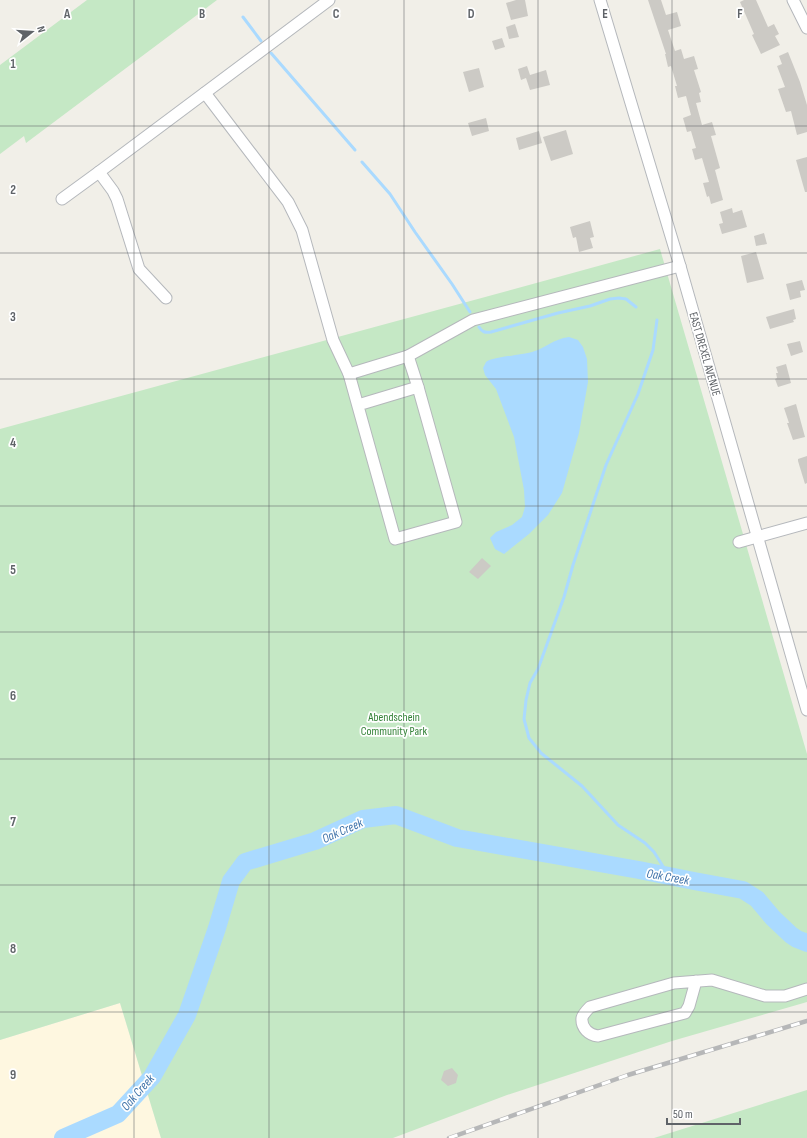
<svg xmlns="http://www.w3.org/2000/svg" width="807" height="1138" font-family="'Sofia Sans Condensed',sans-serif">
<rect width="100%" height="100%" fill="#f1efe8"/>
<polygon fill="#fef7e0" points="120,1003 161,1138 0,1138 0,1040"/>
<g fill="#c5e8c5">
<polygon points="87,0 217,0 26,143 24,136 0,154 0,65"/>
<polygon points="660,249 807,754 807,1002 672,1041 507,1095 393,1138 161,1138 120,1003 0,1040 0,429 529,285"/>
<polygon points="807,1090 807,1138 654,1138"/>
</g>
<path fill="#aadaff" d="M569,337L578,340L583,347L587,359L588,382L579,433L562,493L548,515L529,534L504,554L495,549L490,538L496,532L512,525L522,517L525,507L524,490L514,437L496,389L485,375L483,368C484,366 485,364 486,362C491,357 523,355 532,352C546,348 553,339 569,337Z"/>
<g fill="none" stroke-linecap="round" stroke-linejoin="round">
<g stroke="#aadaff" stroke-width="3">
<polyline points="243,17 261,41"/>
<polyline points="271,53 355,150"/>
<polyline points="362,162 390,194 415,232 452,284 470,312"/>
<polyline points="657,320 653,350 638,394 606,465 573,565 564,597 538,669 530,683 526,700 524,719 529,738 541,753 582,786 618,825 645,843 654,852 669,876"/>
<path d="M479,327C482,332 485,333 491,332L558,313L590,306L610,299L619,298L626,299L636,307"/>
</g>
<polyline stroke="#aadaff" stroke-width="18" points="63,1138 118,1114 152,1077 187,1015 217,928 231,881 245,862 315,841 363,819 396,815 457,838 639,870 694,881 743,890 757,899 773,918 791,935 797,939 807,943"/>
</g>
<g fill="#cccac5">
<polygon points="516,0 525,0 528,16 511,20 506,3"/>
<polygon points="648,0 661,0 666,15 677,12 681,26 668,30 675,51 681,49 684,59 694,56 698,69 694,70 701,92 699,93 701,102 696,103 702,125 712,122 716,135 711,136 720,168 715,170 723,200 711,204 709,196 707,197 703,183 709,182 702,158 695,160 692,149 696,148 691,131 687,132 683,118 691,115 686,96 678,98 675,86 677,86 671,66 668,67 665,54 666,54"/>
<polygon points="744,0 756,0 768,27 774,24 779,34 775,36 780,45 761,54 752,35 754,34 740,2"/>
<polygon points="515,24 519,37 509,39 506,27"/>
<polygon points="502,38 505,47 495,50 492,41"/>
<polygon points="788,52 800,82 807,105 807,132 797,135 791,111 786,112 778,89 785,87 777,66 782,64 779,56"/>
<polygon points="527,66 530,75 546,70 550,85 530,90 526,78 521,80 518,69"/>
<polygon points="479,68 484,87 469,92 463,72"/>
<polygon points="486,118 489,131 472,136 468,123"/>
<polygon points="566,130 573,154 551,161 543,137"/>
<polygon points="539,131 542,143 519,150 516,138"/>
<polygon points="807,157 807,192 805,192 796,160"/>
<polygon points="732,208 733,213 742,210 747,227 722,234 719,224 723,223 720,212"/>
<polygon points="590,221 594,237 590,238 593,248 579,252 576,237 573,238 570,227"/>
<polygon points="764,233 767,244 756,246 754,236"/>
<polygon points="756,252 764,279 747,283 741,256"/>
<polygon points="802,280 805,290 800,291 801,297 790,300 786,284"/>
<polygon points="794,309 796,319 793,320 794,322 770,329 766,317"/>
<polygon points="800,341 803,352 791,356 787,344"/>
<polygon points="786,364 791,383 778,387 775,379 777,378 776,373 778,373 776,367"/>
<polygon points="796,404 805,437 793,440 787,423 789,423 784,408"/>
<polygon points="807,456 807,483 805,484 798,461 798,459"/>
<polygon points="482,558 491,566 478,579 469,572"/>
<polygon points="452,1068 458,1075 456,1083 448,1086 441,1080 444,1071"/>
</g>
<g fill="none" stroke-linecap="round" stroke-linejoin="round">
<g stroke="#b5b8bc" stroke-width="13">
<g id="minor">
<polyline points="600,0 680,266 807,710"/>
<polyline points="793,0 807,28"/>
<polyline points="205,93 288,202 302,230 333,340 349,374 395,539 456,522 418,387 358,405"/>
<polyline points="99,172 113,191 117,199 139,269 166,298"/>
<polyline points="62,199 99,172 329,0"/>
<polyline points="408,356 418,387"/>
<polyline points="349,374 408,356 473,320 680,266"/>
<polyline points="739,542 807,523"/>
<path d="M696,981L689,1006L685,1013L598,1036C589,1035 581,1028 582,1018C583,1014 587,1010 590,1007L674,983L712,980L765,996H785L807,989"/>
</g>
</g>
<use href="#minor" stroke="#fff" stroke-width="11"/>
<g stroke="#b6b7b8" stroke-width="4.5">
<polyline id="rail" points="449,1138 628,1075 807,1021"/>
</g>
<use href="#rail" stroke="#fff" stroke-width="3" stroke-dasharray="9" stroke-linecap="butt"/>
</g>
<path fill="none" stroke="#5f6368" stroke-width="1" stroke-opacity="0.55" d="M134,0V1138M269,0V1138M404,0V1138M538,0V1138M672,0V1138M0,126H807M0,253H807M0,379H807M0,506H807M0,632H807M0,759H807M0,885H807M0,1012H807"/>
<g text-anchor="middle" stroke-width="3.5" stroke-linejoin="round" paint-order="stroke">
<g font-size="12" fill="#5f6368" stroke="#fff">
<text transform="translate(705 354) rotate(74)" y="4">EAST DREXEL AVENUE</text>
</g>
<g font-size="12" fill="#348238" stroke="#fff">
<text x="394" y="721">Abendschein<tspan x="394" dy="14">Community Park</tspan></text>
</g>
<g font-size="13" font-style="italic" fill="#4174aa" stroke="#fff">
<text transform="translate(342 830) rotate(-24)" y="5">Oak Creek</text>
<text transform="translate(668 876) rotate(10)" y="5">Oak Creek</text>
<text transform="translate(137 1092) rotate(-49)" y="5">Oak Creek</text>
</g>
</g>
<g font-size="13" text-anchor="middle" font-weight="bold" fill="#5f6368" stroke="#fff" stroke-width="3.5" stroke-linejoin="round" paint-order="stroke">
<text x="67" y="18">A</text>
<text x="202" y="18">B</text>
<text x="336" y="18">C</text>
<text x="471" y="18">D</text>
<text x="605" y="18">E</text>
<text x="740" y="18">F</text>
<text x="13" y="68">1</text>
<text x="13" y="194">2</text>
<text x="13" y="321">3</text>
<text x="13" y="447">4</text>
<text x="13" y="574">5</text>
<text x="13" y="700">6</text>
<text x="13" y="826">7</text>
<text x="13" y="953">8</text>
<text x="13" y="1079">9</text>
</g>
<g transform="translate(32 32) rotate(73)" stroke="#ffffff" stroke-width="3" paint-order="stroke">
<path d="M0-3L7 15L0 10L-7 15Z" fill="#5f6368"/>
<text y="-6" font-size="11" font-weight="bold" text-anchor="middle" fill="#5f6368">N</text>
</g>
<path d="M667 1118v6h73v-6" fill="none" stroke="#5f6368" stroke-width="2"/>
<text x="673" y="1118" font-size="12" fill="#5f6368" stroke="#ffffff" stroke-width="3" paint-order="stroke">50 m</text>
</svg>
